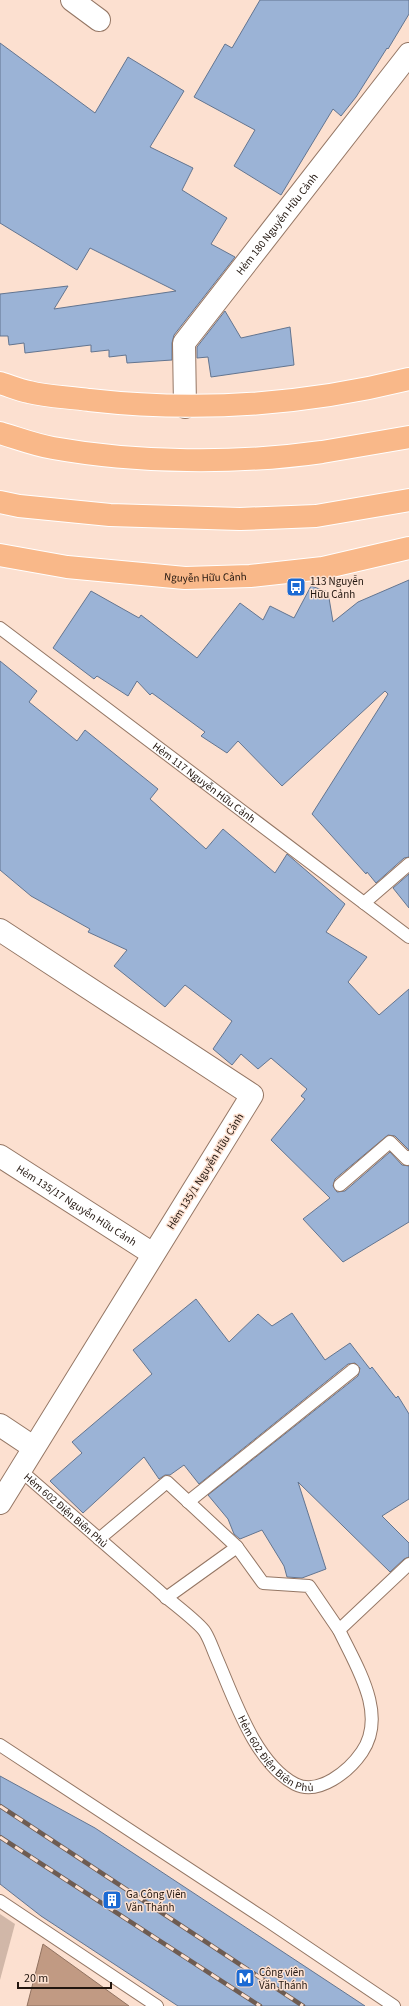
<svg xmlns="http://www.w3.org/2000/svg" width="409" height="2006" font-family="'Source Sans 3',sans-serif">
<rect width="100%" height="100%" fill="#fce0d0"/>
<polygon fill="#d1b7a8" points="0,1914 15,1924 0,1980"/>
<polygon fill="#c19a83" stroke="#917260" points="43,1944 129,2006 27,2006"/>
<g fill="#9bb3d6" stroke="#637590">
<polygon points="260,0 409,0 409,14 388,49 387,48 356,97 341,116 333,109 281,195 234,166 255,130 194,97 225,44 232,48"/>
<polygon points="0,43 95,113 128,57 184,91 150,147 193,168 182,190 227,218 211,244 235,257 174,335 172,343 172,360 127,363 126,355 109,357 109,350 91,352 91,345 25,353 24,343 9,345 8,336 0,336 0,294 68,286 54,309 176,291 90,248 77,270 0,223"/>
<polygon points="225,311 241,338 290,327 294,365 211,377 208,357 197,358 197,347"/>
<polygon points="409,580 409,857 404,858 376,883 367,872 366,874 312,814 388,694 385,691 282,786 238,741 227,753 201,736 205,732 152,693 150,695 137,681 128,696 97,676 94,679 53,648 91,591 139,618 141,615 197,658 240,603 263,620 270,606 294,618 311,586 328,592 333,622 358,602"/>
<polygon points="0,661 37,691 29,702 77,741 85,730 158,789 150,799 206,849 223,829 275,873 287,854 345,904 326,932 367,957 348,982 379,1015 409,989 409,1150 395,1136 388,1135 335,1179 333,1186 337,1192 345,1191 390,1152 402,1165 409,1166 409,1222 343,1262 303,1219 330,1198 271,1140 305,1099 301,1096 307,1089 271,1058 258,1069 241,1054 232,1065 213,1049 232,1021 185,985 165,1007 114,966 127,950 88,932 90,929 31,896 0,870"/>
<polygon points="409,874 409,908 393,888"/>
<polygon points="196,1299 229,1342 258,1314 272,1326 292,1313 325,1360 350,1343 370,1369 372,1367 396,1398 398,1396 409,1414 409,1499 382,1516 409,1543 409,1557 404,1559 390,1572 298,1482 326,1569 302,1578 287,1577 284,1566 262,1530 240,1539 234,1534 228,1519 208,1495 358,1376 360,1368 355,1363 348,1364 199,1484 184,1465 170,1475 165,1475 159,1479 144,1457 83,1513 50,1481 82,1453 72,1442 152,1374 133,1350"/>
<polygon points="0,1776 95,1828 365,2006 178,2006 41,1916 0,1884"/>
</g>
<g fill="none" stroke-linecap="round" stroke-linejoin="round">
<g stroke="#947664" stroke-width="14">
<g id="service">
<path id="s1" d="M0,628L409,937"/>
<polyline points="364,903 409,864"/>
<polyline points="340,1185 390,1142 407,1159 409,1157"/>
<path id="s2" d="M20,1470C66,1510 112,1550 158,1590C168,1600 199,1622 205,1632C210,1640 213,1650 217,1659C234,1698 255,1763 295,1784C319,1796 349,1771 362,1752C388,1714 356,1666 339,1630"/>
<polyline points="188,1502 353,1370"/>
<polyline points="99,1539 167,1482 237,1547"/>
<polyline points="166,1598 237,1547 263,1583 309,1586 339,1630 409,1564"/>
<polyline points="0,1745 268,1921 394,2006"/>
<polyline points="0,1901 157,2006"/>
</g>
</g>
<g stroke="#947664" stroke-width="24">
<g id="minor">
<polyline points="72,0 99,20"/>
<path id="s3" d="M185,407L184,343L409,54"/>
<polyline points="0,930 252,1095 0,1503"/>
<path id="s4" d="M0,1156L153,1254"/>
<polyline points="0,1425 33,1447"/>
</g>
</g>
<g stroke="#fff" stroke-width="24">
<g id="primary">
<path d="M0,383C10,386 19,390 29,392C48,397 70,397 89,400C195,412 305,405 409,379"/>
<path d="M0,433C17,438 35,445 53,448C136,463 238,464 322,452C351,447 380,442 409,437"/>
<polyline points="0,502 19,506 110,515 240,519 316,516 409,500"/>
<path id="s5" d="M0,555L67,567L185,578L250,576L323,568L409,548"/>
</g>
</g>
<use href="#service" stroke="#fff" stroke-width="12"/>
<use href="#minor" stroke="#fff" stroke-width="22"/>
<use href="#primary" stroke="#f9b889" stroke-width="22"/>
<g stroke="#6e5c52" stroke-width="4.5">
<g id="rail">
<polyline points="0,1806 303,2006"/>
<polyline points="0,1837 260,2006"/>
</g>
</g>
<use href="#rail" stroke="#fce0d0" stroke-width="3" stroke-dasharray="9" stroke-linecap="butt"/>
</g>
<defs>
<g id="bus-square" transform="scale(1)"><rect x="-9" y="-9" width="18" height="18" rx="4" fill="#1b6ad4" stroke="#fce0d0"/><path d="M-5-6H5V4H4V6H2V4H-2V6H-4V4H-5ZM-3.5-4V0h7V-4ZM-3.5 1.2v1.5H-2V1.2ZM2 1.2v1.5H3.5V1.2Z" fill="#fff"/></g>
<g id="building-square" transform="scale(1)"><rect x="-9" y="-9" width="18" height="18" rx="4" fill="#1b6ad4" stroke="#fce0d0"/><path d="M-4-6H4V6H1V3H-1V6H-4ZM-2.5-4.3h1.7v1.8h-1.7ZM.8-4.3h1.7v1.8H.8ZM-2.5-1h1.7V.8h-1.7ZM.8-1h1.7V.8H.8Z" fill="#fff"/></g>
<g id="metro-square" transform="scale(1)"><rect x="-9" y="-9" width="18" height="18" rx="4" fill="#1b6ad4" stroke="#fce0d0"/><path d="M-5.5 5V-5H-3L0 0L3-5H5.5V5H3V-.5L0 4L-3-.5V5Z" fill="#fff"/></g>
</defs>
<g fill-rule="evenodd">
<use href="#bus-square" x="296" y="587"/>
<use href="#building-square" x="112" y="1900"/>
<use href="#metro-square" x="245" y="1978"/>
</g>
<g text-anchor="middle" stroke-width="3" stroke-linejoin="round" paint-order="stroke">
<g font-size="11" fill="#22160f" stroke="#fce0d0">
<text dy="4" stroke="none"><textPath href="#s3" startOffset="215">Hẻm 180 Nguyễn Hữu Cảnh</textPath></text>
<text dy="4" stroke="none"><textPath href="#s5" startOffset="207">Nguyễn Hữu Cảnh</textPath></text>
<text dy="4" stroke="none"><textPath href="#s1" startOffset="256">Hẻm 117 Nguyễn Hữu Cảnh</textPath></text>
<text transform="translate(205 1171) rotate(-58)" y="4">Hẻm 135/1 Nguyễn Hữu Cảnh</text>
<text dy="4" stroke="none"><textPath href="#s4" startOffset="91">Hẻm 135/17 Nguyễn Hữu Cảnh</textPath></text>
<text dy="4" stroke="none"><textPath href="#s2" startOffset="61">Hẻm 602 Điện Biên Phủ</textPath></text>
<text dy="4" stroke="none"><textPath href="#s2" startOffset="391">Hẻm 602 Điện Biên Phủ</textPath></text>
</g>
<g font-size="11" fill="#22160f" stroke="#fce0d0" text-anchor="start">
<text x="310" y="585">113 Nguyễn<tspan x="310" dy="13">Hữu Cảnh</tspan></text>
<text x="126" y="1898">Ga Công Viên<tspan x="126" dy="13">Văn Thánh</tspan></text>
<text x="259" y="1976">Công viên<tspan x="259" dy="13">Văn Thánh</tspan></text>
</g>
</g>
<path d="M18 1982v6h93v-6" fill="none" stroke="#22160f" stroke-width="2"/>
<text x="24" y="1982" font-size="12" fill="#22160f" stroke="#fce0d0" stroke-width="3" paint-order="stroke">20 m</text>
</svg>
